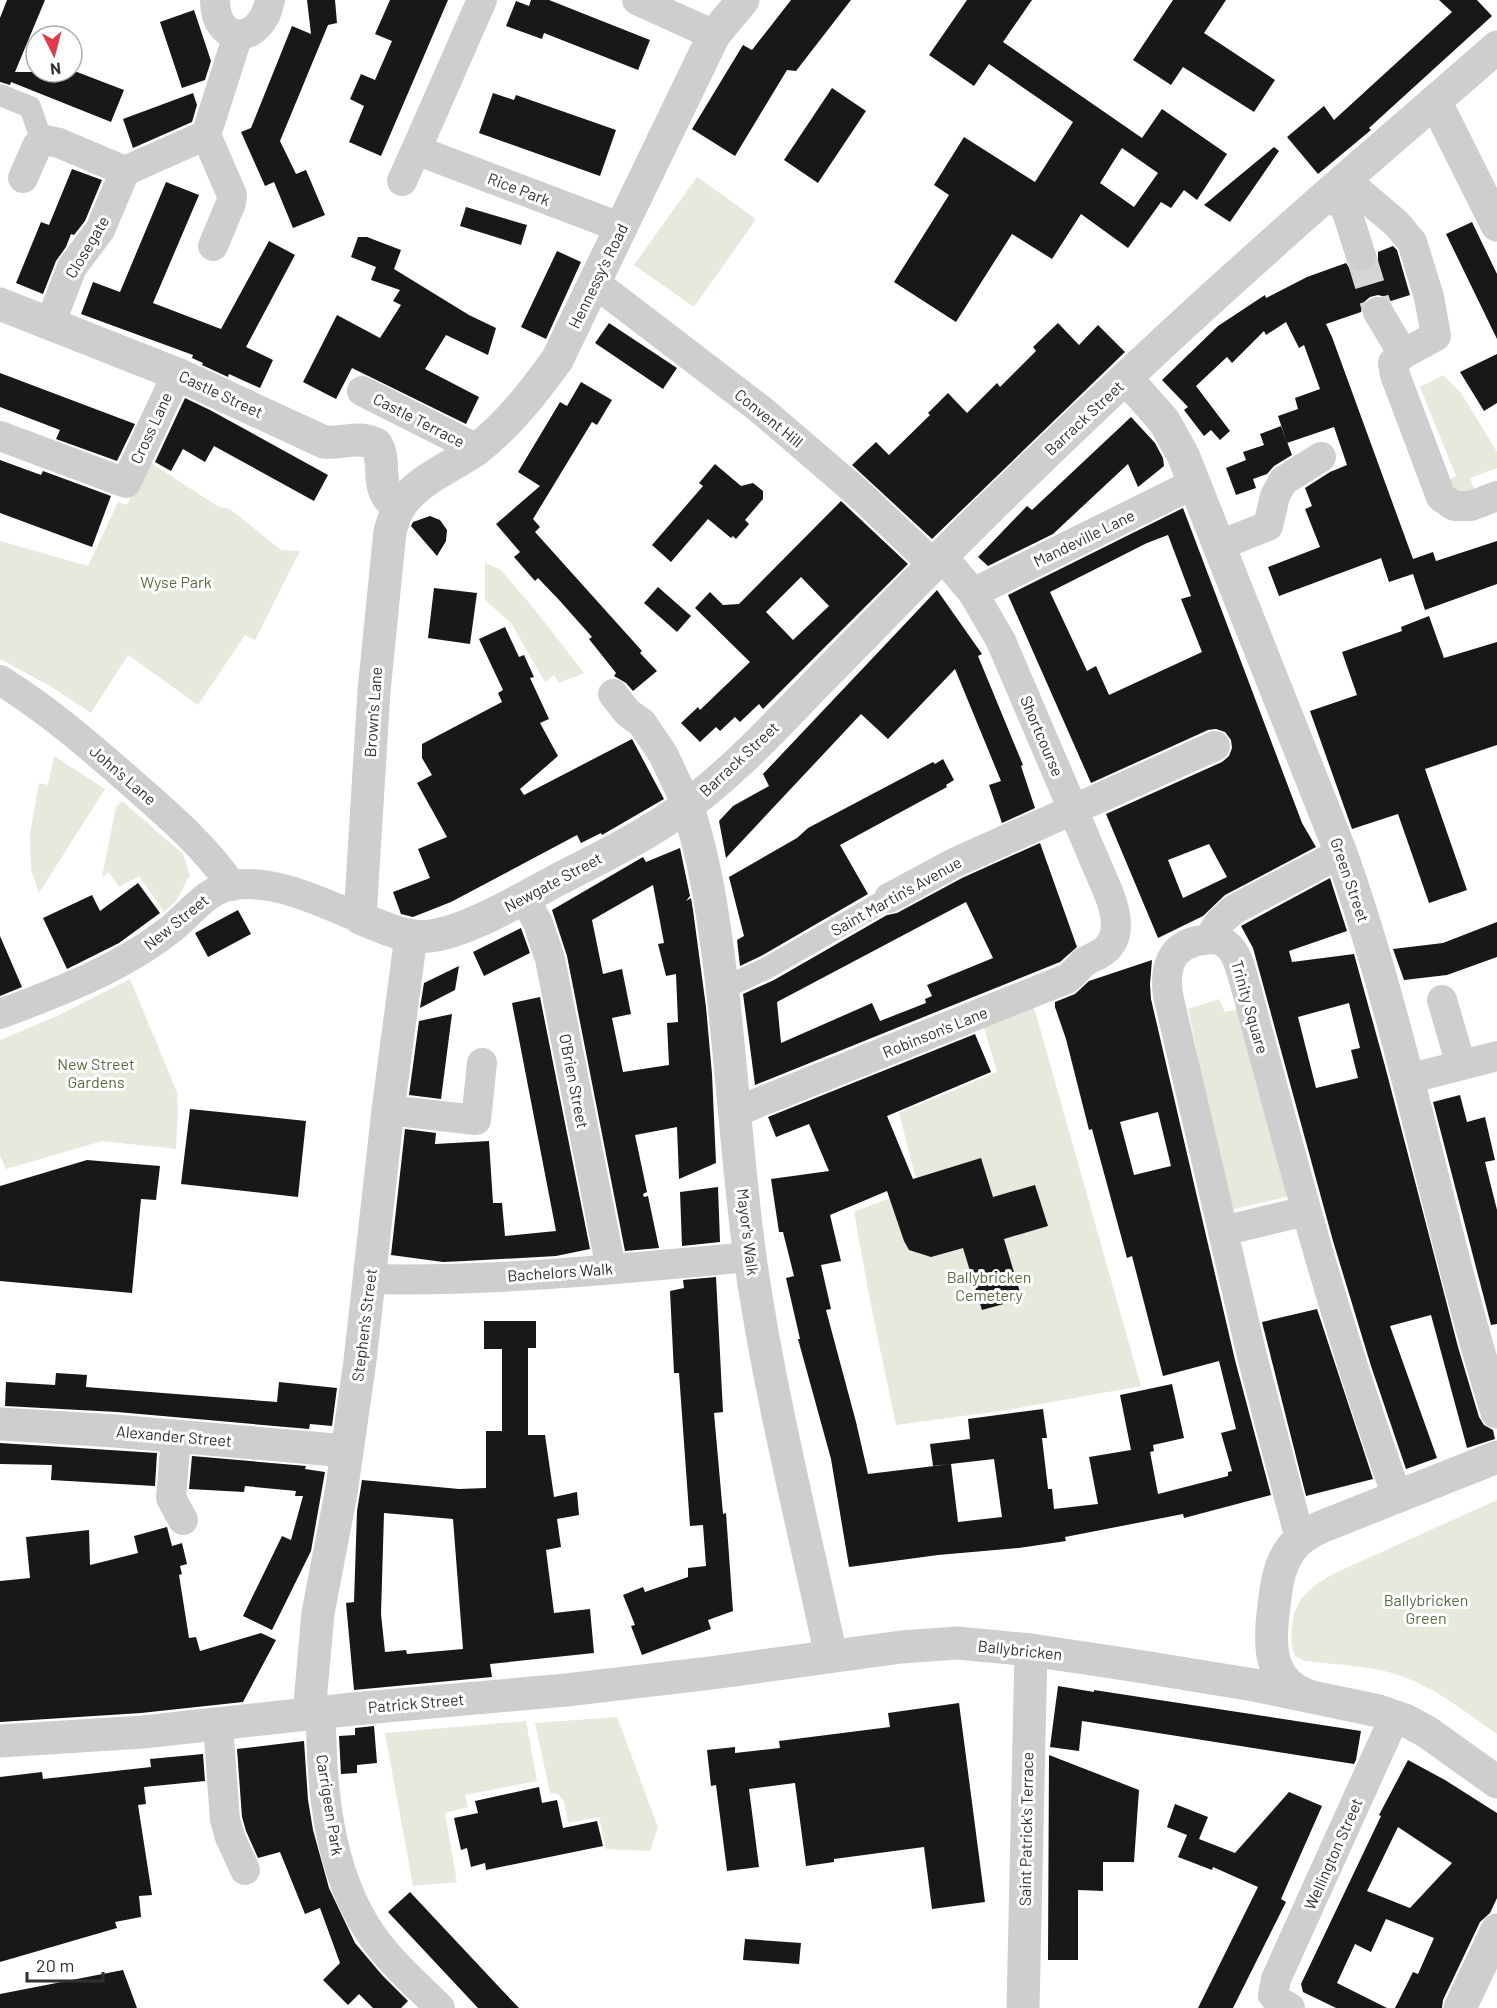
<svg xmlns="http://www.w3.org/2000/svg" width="1497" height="2008" font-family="Barlow,sans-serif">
<rect width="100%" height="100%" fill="#fff"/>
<g fill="#e5eadd">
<polygon points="697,177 756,219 694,307 634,265"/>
<polygon points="1443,375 1461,393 1497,452 1497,468 1470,478 1477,496 1454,491 1448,480 1456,476 1420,387"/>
<polygon points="148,461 219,507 230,509 281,550 300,551 255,640 245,635 198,705 128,655 91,713 50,686 0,659 0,541 88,566 118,502 127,505"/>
<polygon points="485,563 501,570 535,610 584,673 559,683 554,675 545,682 511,623 485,600"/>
<polygon points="54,756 105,789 39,893 31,870 30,834 39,783 48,785"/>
<polygon points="122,801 183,854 190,875 176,901 164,912 139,876 119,887 109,872 102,877 116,807"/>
<polygon points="130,979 177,1092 178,1110 176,1149 102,1141 6,1169 0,1156 0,1040 57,1016"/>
<polygon points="1219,999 1225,1012 1239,1009 1290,1196 1230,1210 1188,1009"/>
<polygon points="1032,1000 1141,1386 1007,1410 896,1425 870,1301 854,1212 918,1187 899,1113 997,1072 982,1021"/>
<path d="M1497,1500V1734C1467,1713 1436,1688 1401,1676C1371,1665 1335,1665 1304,1661L1295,1656C1291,1647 1291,1637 1292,1627C1294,1599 1311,1586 1335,1573Z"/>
<polygon points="617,1717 658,1827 650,1851 606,1849 599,1817 568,1823 564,1801 558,1794 550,1793 535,1723"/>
<polygon points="526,1721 537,1781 465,1795 468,1807 445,1813 457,1882 413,1886 385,1733"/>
</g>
<g fill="#181818" fill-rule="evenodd">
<polygon points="7,0 45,0 15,72 77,72 124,90 111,122 11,82 10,85 0,82 0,18"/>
<polygon points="307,0 335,0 337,23 328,25 280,141 296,174 306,170 325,215 293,228 274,182 265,186 241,132 251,128 292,26 311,34"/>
<polygon points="390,0 448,0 381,156 349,142 364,106 350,99 361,74 375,80 392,41 375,34"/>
<polygon points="531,0 549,0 650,40 638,70 544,33 542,39 506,26 516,1 529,6"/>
<polygon points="791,0 851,0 796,71 787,70 735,156 692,129 743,45 752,50"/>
<path d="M967,0H1032L1003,42L1142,138L1162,109L1227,154L1197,200L1184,190L1171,208L1161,202L1128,248L1081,214L1052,259L1012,234L956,322L894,282L949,195L934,185L964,137L1035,182L1073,122L989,64L974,86L929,55ZM1122,148L1158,173L1134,207L1100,183Z"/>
<polygon points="1173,0 1226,0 1204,33 1275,80 1254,112 1183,67 1171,85 1133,60"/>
<polygon points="1439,0 1477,0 1492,16 1369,128 1371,130 1318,174 1287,137 1324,106 1334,120 1452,12"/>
<polygon points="194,10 211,61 205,80 182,88 160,22"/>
<polygon points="832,88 866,111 818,183 784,160"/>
<polygon points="193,93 197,105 192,122 133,148 123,119"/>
<polygon points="493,93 514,100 516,95 616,130 600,176 479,133"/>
<polygon points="1274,147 1279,151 1230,222 1204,205"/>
<polygon points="72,169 102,180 85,221 74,235 71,234 66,247 56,261 43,294 16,283 41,222 49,225"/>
<polygon points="166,182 199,195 153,303 221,329 269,241 295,255 246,347 273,360 260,388 229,374 228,377 202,365 203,363 192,358 193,355 81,314 93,282 120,292"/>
<polygon points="466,207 527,225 521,245 460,226"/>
<polygon points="1472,222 1497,274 1497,339 1446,234"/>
<polygon points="358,237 367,237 401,250 394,269 469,315 496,328 488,355 446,335 425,369 479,397 466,424 352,368 336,399 303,382 337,315 380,338 401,305 393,301 400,290 371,280 376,267 351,257"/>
<polygon points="1393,246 1397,250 1410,295 1391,301 1386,297 1378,295 1370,297 1363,303 1361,312 1326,324 1332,337 1413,559 1433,552 1436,561 1497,541 1497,584 1425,610 1413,574 1389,582 1381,558 1279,596 1268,567 1320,547 1305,509 1312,506 1305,488 1330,472 1347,465 1334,427 1287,443 1278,416 1298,409 1295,398 1320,389 1304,345 1299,348 1286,322 1266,335 1264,331 1232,363 1227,357 1196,386 1230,431 1220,440 1211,430 1204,436 1184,410 1188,407 1162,380 1218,326 1265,295 1266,298 1307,277 1346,263 1350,269 1357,273 1367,272 1374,267 1378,259 1378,252"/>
<polygon points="557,251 581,262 546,339 521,327"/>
<polygon points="609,323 677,368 663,389 595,343"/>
<polygon points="1058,323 1079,345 1098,325 1125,352 932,539 852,465 876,442 889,455 930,415 928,413 948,393 967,413 997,383 1000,387 1036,351 1033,347"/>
<polygon points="1497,354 1497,403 1484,411 1460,372"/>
<polygon points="0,373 135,424 117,461 56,439 60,430 0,407"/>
<polygon points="581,382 612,400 597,425 592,422 533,519 540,527 535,532 642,651 640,653 657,671 633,691 626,683 614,676 616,673 589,639 592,637 560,601 538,578 535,581 514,557 520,552 496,524 540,486 518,472 560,402 567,406"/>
<polygon points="185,398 210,410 328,475 314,501 214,446 205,462 183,449 171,471 155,462"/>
<polygon points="1131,417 1155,443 1163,458 1164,466 1138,487 1128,464 1053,534 988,566 978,557 1027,506 1032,510"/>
<polygon points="1281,426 1292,455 1274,466 1267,474 1253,479 1256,488 1236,495 1226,468 1246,460 1243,452 1264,445 1260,434"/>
<polygon points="0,460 41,475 43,471 111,496 92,547 0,513"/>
<polygon points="715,464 741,486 753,483 763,491 763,499 745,520 749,524 736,539 733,536 731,538 708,519 671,562 652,545 703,486 699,483"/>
<path d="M841,501L908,564L763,709L759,704L740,722L735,717L720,731L716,727L700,742L681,723L698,707L700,710L750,662L695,608L710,592L723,605L739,604ZM801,577L829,606L793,640L766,612Z"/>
<path d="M1183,508L1302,823L1316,847L1225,895L1203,916L1158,938L1106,814L1222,762L1229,756L1232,748L1231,740L1225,732L1216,729L1208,730L1091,783L1008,595ZM1168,535L1191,596L1181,599L1202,652L1109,695L1096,666L1087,671L1050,592L1147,543ZM1209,844L1227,877L1183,898L1168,860Z"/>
<polygon points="430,516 440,520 447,530 446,541 437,556 411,526 413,522"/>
<polygon points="658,587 691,616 677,632 644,603"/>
<polygon points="434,588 477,593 470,644 428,638"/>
<polygon points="937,590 982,654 978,656 1023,765 1021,766 1035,808 1002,823 989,785 1001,781 955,669 888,739 861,714 726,858 719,821 733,806 769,786 763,774"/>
<polygon points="1429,616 1444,658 1497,642 1497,745 1425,769 1467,890 1429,903 1398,814 1352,829 1310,711 1357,695 1342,652 1402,631 1401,627"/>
<polygon points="505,627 519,657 524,655 534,677 530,678 549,719 540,723 558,756 520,789 524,795 632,739 664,799 602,835 601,833 581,843 577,835 451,902 413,917 401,914 393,892 430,878 418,849 447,837 417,783 432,775 422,758 422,744 502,702 498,693 503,690 479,639"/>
<polygon points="943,759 954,780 946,785 947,787 840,845 868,894 761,956 740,966 737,940 744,936 729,877 797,838 808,828 933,762 935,764"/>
<path d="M1040,843L1077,947L1060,962L755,1085L743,994L774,980L887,915L897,913L962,878ZM966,902L993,958L927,985L932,996L925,999L926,1003L880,1021L872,1003L781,1043L777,1002Z"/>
<path d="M680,848L690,896L686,901L691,898L693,910L706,1007L712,1074L716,1163L679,1179L677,1127L635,1135L647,1192L643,1194L644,1197L648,1196L659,1248L625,1251L567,956L552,910L643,857L646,862ZM653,885L664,943L658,944L666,976L676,974L678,1022L667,1023L669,1065L623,1072L612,1018L631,1014L622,969L603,974L592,920Z"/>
<path d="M1330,878L1347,931L1289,951L1292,962L1354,954L1385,1066L1458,1347L1479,1417L1484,1425L1493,1430L1495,1439L1467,1448L1431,1315L1390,1326L1437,1458L1406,1469L1371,1366L1333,1241L1253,948L1241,926ZM1349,1003L1360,1048L1351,1050L1358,1078L1316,1088L1298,1017Z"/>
<polygon points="138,883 160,913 119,943 67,969 43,918 92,895 100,911"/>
<polygon points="238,910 251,934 208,957 195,933"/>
<polygon points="1497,922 1497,957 1447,975 1404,980 1393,949 1443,943"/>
<polygon points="521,928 530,953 484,976 473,952"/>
<polygon points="0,936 22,987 0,996"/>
<path d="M1152,960L1150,984L1151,999L1235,1360L1271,1495L1184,1518L1183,1514L1065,1537L1066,1541L1019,1548L938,1555L849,1567L831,1459L798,1339H800L786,1278L794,1276L783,1232H779L771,1179L829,1171L809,1124L776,1137L768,1117L975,1034L991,1072L887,1116L913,1179L981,1158L993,1197L1035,1185L1048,1226L1004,1239L1022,1299L982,1310L963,1248L931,1257L909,1250L904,1241L887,1191L830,1215L841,1261L821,1265L831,1309L826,1310L856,1422L868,1474L951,1464L958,1522L1002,1517L994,1459L933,1466L930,1444L970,1439L968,1419L1043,1409L1047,1438H1042L1048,1489H1052L1054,1509L1098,1504L1089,1457L1131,1450L1120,1395L1172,1384L1184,1438L1153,1445L1154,1451L1150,1452L1158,1494L1228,1476V1472L1232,1471L1221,1433L1236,1429L1219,1361L1163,1376L1132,1256L1127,1258L1092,1129L1089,1130L1066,1039L1055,1007V1002L1075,994L1089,981ZM1158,1112L1171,1166L1134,1175L1120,1122Z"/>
<polygon points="459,966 455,990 420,1008 424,983"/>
<polygon points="540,997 590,1249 556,1256 465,1261 443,1262 391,1255 405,1129 436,1133 435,1144 489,1141 493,1203 502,1203 505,1236 556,1231 512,1003"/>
<polygon points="452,1014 441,1099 409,1095 419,1021"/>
<polygon points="1460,1095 1467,1122 1485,1117 1495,1160 1485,1162 1497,1210 1497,1324 1491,1325 1433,1102"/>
<polygon points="190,1109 306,1121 298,1197 181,1184"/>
<polygon points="87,1160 160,1166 156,1200 141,1199 132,1293 0,1281 0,1186"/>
<polygon points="718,1187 720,1242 682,1246 680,1192"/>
<polygon points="716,1277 723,1412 714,1413 723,1514 726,1513 733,1611 708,1620 711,1629 642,1655 631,1626 635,1625 623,1595 643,1587 645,1592 688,1577 688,1568 706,1566 703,1525 690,1526 679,1373 674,1373 670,1291 684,1288 683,1280"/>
<polygon points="1317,1309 1373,1479 1306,1496 1262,1322"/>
<path d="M484,1321H536V1348H528V1435H545L554,1497L577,1492L579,1515L557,1519L561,1547L546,1550L554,1613L590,1609L594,1653L490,1664L492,1677L354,1690L346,1603L354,1602L357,1511L362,1480L459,1489L486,1488V1431H502V1349H484ZM384,1513L453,1519L463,1649L407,1654L406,1650L385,1652L381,1614Z"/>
<polygon points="56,1373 87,1375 86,1387 277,1402 279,1382 337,1388 332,1426 310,1424 309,1429 117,1412 5,1406 6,1382 55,1385"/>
<polygon points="0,1443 157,1453 155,1486 51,1480 52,1465 0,1464"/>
<polygon points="192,1456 306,1466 305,1469 325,1472 311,1551 272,1630 243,1616 282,1536 291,1540 303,1496 295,1496 296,1491 245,1486 244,1492 189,1489"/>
<polygon points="167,1527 172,1546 182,1543 187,1564 180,1566 182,1574 179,1575 189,1638 196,1637 200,1651 261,1633 276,1640 243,1702 141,1713 0,1722 0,1581 30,1578 26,1537 89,1530 90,1565 138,1553 134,1536"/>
<polygon points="1058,1686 1094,1692 1094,1690 1361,1731 1356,1760 1354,1764 1082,1721 1079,1751 1050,1747"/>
<polygon points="959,1703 985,1902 932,1909 924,1847 834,1859 834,1862 806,1866 795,1783 749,1789 759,1867 727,1871 716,1785 711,1786 707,1750 735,1747 735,1753 780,1748 779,1741 890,1727 888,1713"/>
<polygon points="374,1726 377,1763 357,1765 357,1773 341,1774 339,1736 355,1735 355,1728"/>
<polygon points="304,1741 308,1800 313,1830 329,1888 355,1943 382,1975 408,2001 401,2008 373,2008 359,1994 348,2005 323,1980 340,1963 320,1908 305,1914 280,1852 258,1858 246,1831 242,1817 237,1749"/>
<polygon points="203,1754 205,1781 144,1787 146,1804 138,1805 152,1895 139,1896 141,1917 115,1922 117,1928 0,1962 0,1777 42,1772 43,1779 151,1767 150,1759"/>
<polygon points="1049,1755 1139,1790 1134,1862 1103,1862 1103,1891 1078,1890 1078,1960 1048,1960"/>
<path d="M1408,1760L1445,1780L1497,1813V1898L1490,1913L1480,1922L1443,2000L1442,2008H1395L1413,1972L1418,1974L1434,1938L1386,1919L1371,1952L1355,1944L1337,1983L1387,2008H1336L1303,1992L1301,1984L1381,1816L1379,1815ZM1398,1827L1452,1863L1410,1908L1367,1891Z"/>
<polygon points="539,1787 542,1803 557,1800 563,1828 597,1821 603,1846 486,1870 485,1863 471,1867 467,1848 461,1850 454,1818 478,1813 475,1801"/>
<polygon points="1289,1792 1322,1806 1281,1899 1286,1902 1233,2008 1198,2008 1258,1887 1213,1867 1212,1870 1178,1857 1187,1835 1167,1827 1175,1804 1208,1817 1199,1839 1235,1853"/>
<polygon points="410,1892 500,1988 519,2008 478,2008 388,1912"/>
<polygon points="745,1939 801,1943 799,1964 743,1960"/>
<polygon points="123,1970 137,2008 0,2008 0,1994"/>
</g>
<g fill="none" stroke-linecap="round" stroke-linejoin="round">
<polyline stroke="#d6d6d6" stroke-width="30" stroke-dasharray="30 15" stroke-linecap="butt" points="1361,256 1378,312"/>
<g stroke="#cecece" stroke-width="22">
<polyline points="0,95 30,107 42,141"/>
<polyline points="722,989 767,968 889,898"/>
</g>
<g stroke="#cecece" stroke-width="30">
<path d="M215,0C215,46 261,46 270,0"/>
<polyline points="482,0 416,150 622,228"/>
<polyline points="637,0 714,35"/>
<polyline points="23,178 37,146 45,140 59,143 125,171 206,135"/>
<polyline points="1344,179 1397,224 1412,242 1429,297 1436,336 1403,354 1393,363 1395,375 1441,497 1454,506 1471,506 1497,496"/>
<polyline points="402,181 416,150"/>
<polyline points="1331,191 1347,212 1361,256"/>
<polyline points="213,246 231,203 232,195 206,135 238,35"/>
<polyline points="595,283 760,409 858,493 933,564"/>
<polyline points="1378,312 1403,354"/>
<polyline points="50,324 72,267 100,230 125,171"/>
<polyline points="362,391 477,449"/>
<polyline points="0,436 126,483 177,374"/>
<polyline points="1220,545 1268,526 1275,496 1283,481 1321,457"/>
<polyline points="973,593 1195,483"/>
<path d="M0,680C48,710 91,747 133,784C169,816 205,846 232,886"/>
<polyline points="613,694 628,713 642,723 663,754 687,805"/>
<polyline points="524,898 538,923 550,959 611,1269"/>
<polyline points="889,898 954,863 1215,746"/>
<polyline points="1209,939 1219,923 1233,910 1341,853"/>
<polyline points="1442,1000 1461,1065"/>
<path d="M0,1014C59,992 120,969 171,929C190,914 207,889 233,885C276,879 321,902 360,918"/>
<polyline points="1408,1079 1497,1056"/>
<polyline points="388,1110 476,1120 482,1063"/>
<path d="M735,1112L1066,979C1073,975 1077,969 1083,963C1090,958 1098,956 1104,951C1122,937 1116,912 1109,894L1001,641L973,593L942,556"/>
<polyline points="1223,1231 1306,1211"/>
<path d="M370,1279C497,1282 624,1268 750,1257"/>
<polyline points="176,1436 171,1498 183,1520"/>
<path d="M1300,1539L1252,1356L1168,995C1164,967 1171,944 1203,940C1210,939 1220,939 1226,944C1239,953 1242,976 1247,991C1292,1161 1337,1331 1397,1496"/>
<path d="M321,1712C321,1786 328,1871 371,1934C390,1962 416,1984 440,2008"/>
<polyline points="218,1724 225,1820 230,1837 245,1870"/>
<polyline points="1290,2008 1278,2001 1273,1995 1276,1979 1395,1716"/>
</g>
<g stroke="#cecece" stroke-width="33">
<path d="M743,0L714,35L557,360C533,393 509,424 477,449C452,467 418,479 400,506C395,513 393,523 390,531L374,691L360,918C382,927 406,939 430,936C467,932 525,897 559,879C600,858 643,837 681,810C733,773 777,724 821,679C878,621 935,562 993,505C1081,419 1171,334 1263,252C1340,182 1419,116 1497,47"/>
<polyline points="1435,101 1497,225"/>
<path d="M0,304L177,374L324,442C343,444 358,435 376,444C386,459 377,481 388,497C391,500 395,504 399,508"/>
<path d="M1126,378L1164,421L1183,455L1341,853C1406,1036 1438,1227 1497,1412"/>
<path d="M687,805C705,859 713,914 720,969C732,1065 737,1162 750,1257C769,1392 803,1524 831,1656"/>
<polyline points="0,1424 115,1431 347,1451"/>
<path d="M1309,1696C1267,1682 1269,1642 1274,1606C1276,1586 1279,1565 1291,1549C1299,1538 1310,1532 1321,1527L1497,1457"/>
<polyline points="309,1714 318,1613 341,1493 360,1361 388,1110 411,936"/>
<polyline points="0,1741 143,1732 353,1709 566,1690 711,1673 901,1647 957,1643 1031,1650 1131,1665 1254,1685 1379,1711 1405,1720 1427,1732 1497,1782"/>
<polyline points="1023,2008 1031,1650"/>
<polyline points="1460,2008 1497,1930"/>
</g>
</g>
<g text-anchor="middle" stroke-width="6" stroke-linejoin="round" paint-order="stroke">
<g font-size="16" fill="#313131" stroke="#fff">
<text transform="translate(519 189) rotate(21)" y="6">Rice Park</text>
<text transform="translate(87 247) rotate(-59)" y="6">Closegate</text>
<text transform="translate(598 276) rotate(-64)" y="6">Hennessy's Road</text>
<text transform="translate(221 394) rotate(25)" y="6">Castle Street</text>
<text transform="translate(769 418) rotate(39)" y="6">Convent Hill</text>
<text transform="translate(1084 418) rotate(-43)" y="6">Barrack Street</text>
<text transform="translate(419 420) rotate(27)" y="6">Castle Terrace</text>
<text transform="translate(151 428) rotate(-65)" y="6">Cross Lane</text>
<text transform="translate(1084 538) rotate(-26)" y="6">Mandeville Lane</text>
<text transform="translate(373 712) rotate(-86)" y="6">Brown's Lane</text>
<text transform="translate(1042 736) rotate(67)" y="6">Shortcourse</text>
<text transform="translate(739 759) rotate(-43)" y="6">Barrack Street</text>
<text transform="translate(123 775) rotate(41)" y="6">John's Lane</text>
<text transform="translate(1350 880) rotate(71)" y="6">Green Street</text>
<text transform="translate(553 882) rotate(-28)" y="6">Newgate Street</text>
<text transform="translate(896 896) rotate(-29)" y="6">Saint Martin's Avenue</text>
<text transform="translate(176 922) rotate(-39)" y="6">New Street</text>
<text transform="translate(1250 1007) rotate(74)" y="6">Trinity Square</text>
<text transform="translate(935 1032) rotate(-22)" y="6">Robinson's Lane</text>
<text transform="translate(574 1081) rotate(79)" y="6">O'Brien Street</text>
<text transform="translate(748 1232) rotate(83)" y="6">Mayor's Walk</text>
<text transform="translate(560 1272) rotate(-4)" y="6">Bachelors Walk</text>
<text transform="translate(364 1325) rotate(-83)" y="6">Stephen's Street</text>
<text transform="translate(174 1436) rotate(5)" y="6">Alexander Street</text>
<text transform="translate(1020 1650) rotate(6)" y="6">Ballybricken</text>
<text transform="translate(416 1703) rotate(-5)" y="6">Patrick Street</text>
<text transform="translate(330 1805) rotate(81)" y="6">Carrigeen Park</text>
<text transform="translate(1026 1829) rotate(-89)" y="6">Saint Patrick's Terrace</text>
<text transform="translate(1333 1854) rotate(-66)" y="6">Wellington Street</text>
</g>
<g font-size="16" fill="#566d3f" stroke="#fff">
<text x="176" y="588">Wyse Park</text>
<text x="96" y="1070">New Street<tspan x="96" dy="18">Gardens</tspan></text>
<text x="989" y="1283">Ballybricken<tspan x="989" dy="18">Cemetery</tspan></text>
<text x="1426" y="1606">Ballybricken<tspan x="1426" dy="18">Green</tspan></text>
</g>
</g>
<g transform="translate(54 54) rotate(174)"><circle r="28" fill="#ffffff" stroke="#adadad" stroke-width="1.5"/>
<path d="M0-4.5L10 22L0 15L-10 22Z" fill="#e2394c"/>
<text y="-9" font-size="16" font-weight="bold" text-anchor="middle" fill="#313131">N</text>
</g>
<path d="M27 1972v9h76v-9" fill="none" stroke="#313131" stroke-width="3"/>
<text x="36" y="1972" font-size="18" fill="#313131" stroke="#ffffff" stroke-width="4.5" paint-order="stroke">20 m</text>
</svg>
